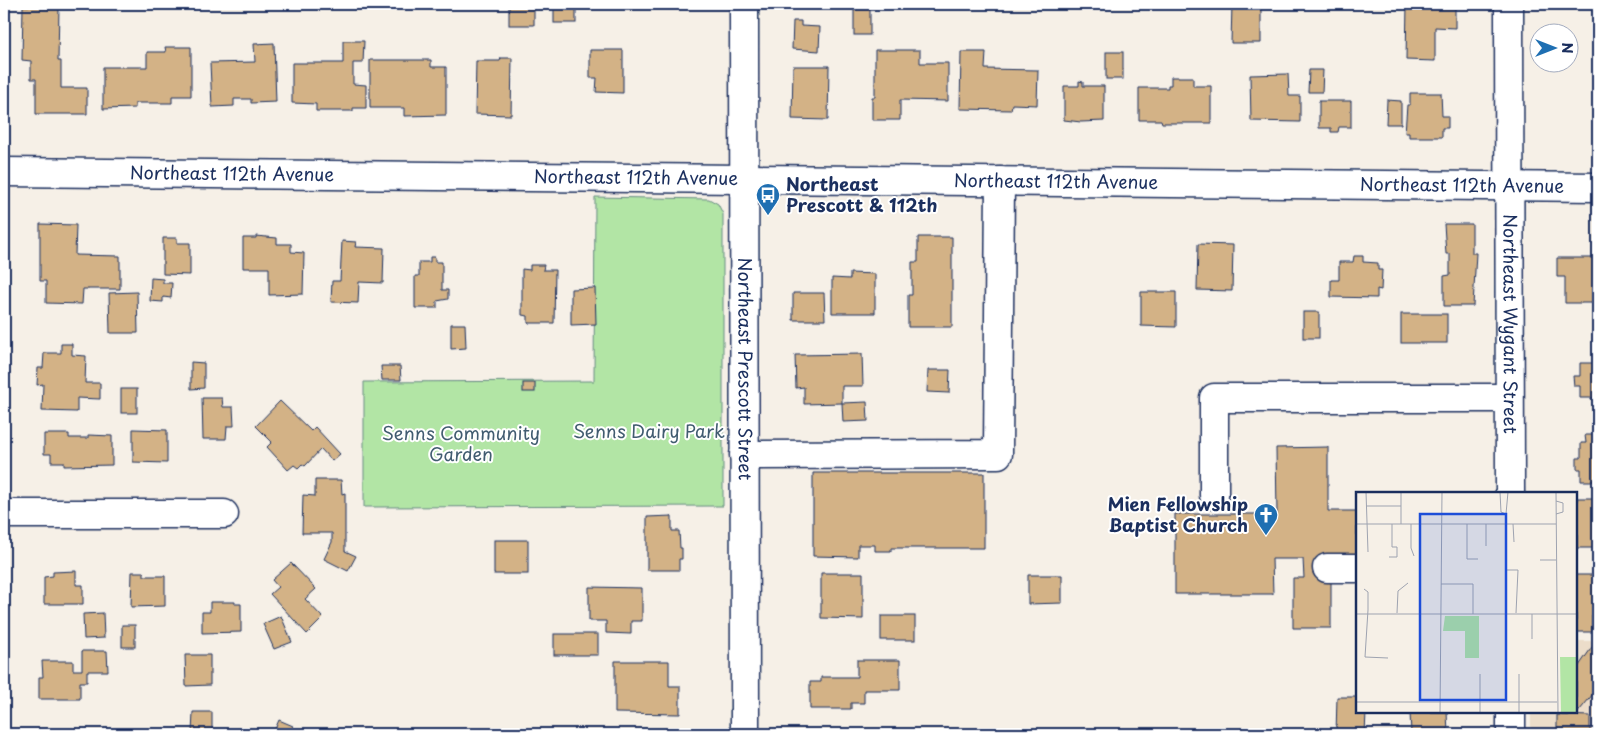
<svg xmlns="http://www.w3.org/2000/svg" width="1602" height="738" font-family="'Playpen Sans',sans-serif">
<rect width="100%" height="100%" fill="#f6f0e7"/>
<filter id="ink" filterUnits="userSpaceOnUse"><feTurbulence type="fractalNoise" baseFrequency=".02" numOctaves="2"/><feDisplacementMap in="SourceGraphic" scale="10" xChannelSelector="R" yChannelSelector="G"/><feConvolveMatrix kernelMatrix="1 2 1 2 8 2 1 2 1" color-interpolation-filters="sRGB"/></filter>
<g filter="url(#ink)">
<polygon fill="#ecddca" points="1576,641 1598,641 1598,734 1531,734 1531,712 1576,712"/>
<polygon fill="#b2e5a5" stroke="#668a82" points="595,197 709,199 718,204 723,214 723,506 364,507 364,382 594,381"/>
<g fill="#d3b286" stroke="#1b2f5e">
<rect x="509" y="4" width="25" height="21"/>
<rect x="554" y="4" width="22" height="19"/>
<polygon points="1232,4 1261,4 1261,43 1231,43"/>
<polygon points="1407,4 1455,4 1455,28 1435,27 1435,61 1406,60"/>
<polygon points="23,6 59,6 58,61 61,61 61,88 87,88 87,114 36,114 36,79 31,79 31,61 22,60"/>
<rect x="854" y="9" width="16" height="26"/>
<polygon points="793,21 801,21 801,26 820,27 819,51 792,49"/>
<polygon points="343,41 364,41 363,63 353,63 353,84 366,85 366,108 353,108 353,111 316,111 316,104 292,103 292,63 343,63"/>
<polygon points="274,43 276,102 251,103 251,99 234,99 234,106 212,107 210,63 255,62 254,44"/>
<polygon points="165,47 191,47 191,96 172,96 172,103 135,103 135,108 103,109 103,67 147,67 147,52 166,52"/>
<polygon points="590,50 623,50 623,93 596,92 597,78 590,78"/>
<polygon points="875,50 920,50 920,63 948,63 948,101 900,100 900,120 872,120 872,97 875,97"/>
<polygon points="961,52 986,52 985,69 1038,70 1037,105 1012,104 1011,110 960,109"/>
<rect x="1106" y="52" width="17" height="27"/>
<polygon points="501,58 512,58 511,115 475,114 476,61 500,61"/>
<polygon points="370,60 431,60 431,67 446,67 446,115 404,116 404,108 370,108"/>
<polygon points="793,66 829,66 828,120 792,119"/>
<polygon points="1309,70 1323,70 1322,92 1308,92"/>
<polygon points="1288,74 1289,96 1300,96 1300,122 1251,121 1250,75"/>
<polygon points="1171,77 1193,77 1193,86 1211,86 1211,123 1162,123 1161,120 1139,120 1139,88 1168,88 1168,85 1171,85"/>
<polygon points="1079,81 1083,82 1083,86 1104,86 1104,121 1081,122 1064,120 1064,86 1079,86"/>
<polygon points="1410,93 1441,93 1442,116 1448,116 1448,128 1442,128 1442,137 1409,137 1409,133 1405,133 1407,105 1410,105"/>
<polygon points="1387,100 1401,101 1401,124 1386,124"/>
<polygon points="1319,101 1351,101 1351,127 1339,127 1338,132 1331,132 1331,128 1319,128"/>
<polygon points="40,224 76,225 75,255 120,256 120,289 83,289 82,304 46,303 46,281 40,281"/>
<polygon points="1444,224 1472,224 1472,253 1476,253 1473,306 1444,306 1444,276 1450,275 1450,254 1446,254"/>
<polygon points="256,236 277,238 277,244 291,244 291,252 304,253 303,294 269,295 269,268 243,268 243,238 256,238"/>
<polygon points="918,237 952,237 952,327 908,327 908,295 912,295 912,262 918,262"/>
<polygon points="163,238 177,238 177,243 190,243 190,275 163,274"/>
<polygon points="342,241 356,242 355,247 384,248 383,283 359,282 358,303 331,302 332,281 340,281"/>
<polygon points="1198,244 1233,245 1232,291 1197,290"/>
<polygon points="1354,256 1363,256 1363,262 1378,263 1378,270 1382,270 1381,290 1377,289 1377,298 1331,297 1331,280 1339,280 1339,262 1353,262"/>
<polygon points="430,257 435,257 435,262 442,262 442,290 448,290 448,299 437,301 437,308 415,308 415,276 419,276 419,262 430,262"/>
<polygon points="1557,258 1594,258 1594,303 1565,303 1565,277 1557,277"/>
<polygon points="530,265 544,265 543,270 555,270 554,323 528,323 528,316 522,315 522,269 530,270"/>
<polygon points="850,273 875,274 875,313 832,313 832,278 850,279"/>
<polygon points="151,278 163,279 163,283 172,283 171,298 163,297 163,302 150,301"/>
<polygon points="595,288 596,324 571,325 571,289"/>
<polygon points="137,292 138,333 110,333 109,293"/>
<polygon points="1141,292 1176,292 1176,327 1141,326"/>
<polygon points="793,293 824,293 825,320 793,320"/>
<rect x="1303" y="312" width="16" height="26"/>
<rect x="1401" y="314" width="46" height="29"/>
<polygon points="451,324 465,324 466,348 451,349"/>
<polygon points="61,344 72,344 72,355 86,356 85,383 100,383 100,399 77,398 77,412 42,411 43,384 37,385 38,368 43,368 44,353 61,353"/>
<polygon points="862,354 863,386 842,386 842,403 804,404 804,387 796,388 795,355"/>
<polygon points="191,362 204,363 204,388 191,389"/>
<polygon points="1580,363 1598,363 1598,398 1580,398 1580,386 1574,386 1573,376 1580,376"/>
<polygon points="381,366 400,366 401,380 382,380"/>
<polygon points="928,370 950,370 949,393 927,392"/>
<rect x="523" y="383" width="12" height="9"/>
<rect x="121" y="389" width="16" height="24"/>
<polygon points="202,398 222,398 223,407 233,407 234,426 227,426 226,439 203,439"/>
<polygon points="280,401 311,431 315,427 340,454 332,461 321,449 305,466 302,464 298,468 294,465 288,470 267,447 272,442 256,426"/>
<polygon points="867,402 868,421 843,422 842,403"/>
<polygon points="133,429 167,430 167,463 133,462"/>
<polygon points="44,434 69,434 69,438 88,438 88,435 112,436 112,465 64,466 64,462 51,462 51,454 44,454"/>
<polygon points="1585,435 1597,435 1598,481 1581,481 1581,469 1577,469 1577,458 1581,458 1581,443 1586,443"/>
<polygon points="1328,447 1328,511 1357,511 1357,558 1331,578 1331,628 1293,628 1293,578 1304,578 1303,559 1272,559 1273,594 1175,594 1175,514 1277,514 1276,448"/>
<polygon points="813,473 984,473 984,548 891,548 891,551 875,551 875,545 858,545 858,557 813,556"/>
<polygon points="315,480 341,480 342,494 345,493 345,551 356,556 348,571 324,559 332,542 332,533 302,533 303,495 315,496"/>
<rect x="1577" y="498" width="21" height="50"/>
<polygon points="672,516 672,531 679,531 680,548 682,548 682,559 679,559 679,570 647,570 647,517"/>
<rect x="494" y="540" width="34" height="34"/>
<polygon points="291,563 316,589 305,599 323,618 307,634 270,594 278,587 272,580"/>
<polygon points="76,571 76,585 83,585 83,604 44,604 44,577 53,576 53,572"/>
<polygon points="132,572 144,572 144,576 165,576 165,606 131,607"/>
<polygon points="821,573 863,573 863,619 821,618"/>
<polygon points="1028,575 1062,575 1062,603 1028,604"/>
<polygon points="1576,575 1598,575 1598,616 1592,616 1592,632 1576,632"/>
<polygon points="589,587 642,588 642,621 631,621 631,634 606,633 606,621 589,621"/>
<polygon points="210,602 235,602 235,604 241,604 241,632 202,633 202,612 210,612"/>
<polygon points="103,613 104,638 84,639 83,614"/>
<polygon points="281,616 292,642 274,649 263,624"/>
<rect x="881" y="616" width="34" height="24"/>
<rect x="122" y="625" width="13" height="22"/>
<rect x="554" y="634" width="44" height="21"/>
<polygon points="1595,643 1598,645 1598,688 1575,716 1570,712 1576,712 1576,670"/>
<polygon points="82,651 107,651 108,671 87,671 87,682 80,682 80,699 39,699 39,677 43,677 42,661 73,661 73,670 82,670"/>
<polygon points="185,655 210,655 210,685 186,686"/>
<polygon points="857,660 900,660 900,690 864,690 864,703 851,703 851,709 810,709 810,682 821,682 821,677 857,677"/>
<polygon points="615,661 669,661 669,686 680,686 680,714 615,713"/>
<polygon points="1337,697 1357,697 1357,712 1366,712 1365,734 1336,734"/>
<polygon points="193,712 212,712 212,734 192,734"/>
<polygon points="1410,712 1447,712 1448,734 1411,734"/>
<polygon points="1557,715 1590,716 1590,734 1557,734"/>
<polygon points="279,720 293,726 290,734 273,734"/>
<rect x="121" y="730" width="13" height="4"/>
<rect x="56" y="732" width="18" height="2"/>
<polygon points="81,732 106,733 81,734"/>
</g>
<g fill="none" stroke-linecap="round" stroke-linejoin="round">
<g stroke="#1b2f5e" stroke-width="31">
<g id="minor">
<path id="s1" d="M744,4L745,734"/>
<path id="s2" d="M1509,4L1510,493"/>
<path id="s3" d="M4,172L1598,187"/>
<polyline points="744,455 998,454 1000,181"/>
<polyline points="1214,495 1214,398 1509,398"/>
<polyline points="4,514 224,514"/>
<polyline points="1327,568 1357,568"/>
<polyline points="1511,712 1511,734"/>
</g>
</g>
<use href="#minor" stroke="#fff" stroke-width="28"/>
</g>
</g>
<defs>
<g id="bus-pin" transform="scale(1.25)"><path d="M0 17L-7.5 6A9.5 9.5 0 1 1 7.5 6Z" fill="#1f6fb2" stroke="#fff"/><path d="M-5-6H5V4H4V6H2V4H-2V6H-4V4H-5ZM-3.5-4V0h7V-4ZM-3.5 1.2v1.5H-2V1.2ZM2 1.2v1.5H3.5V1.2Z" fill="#fff"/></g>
<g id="church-pin" transform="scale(1.25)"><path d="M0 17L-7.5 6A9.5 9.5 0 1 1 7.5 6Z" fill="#1f6fb2" stroke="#fff"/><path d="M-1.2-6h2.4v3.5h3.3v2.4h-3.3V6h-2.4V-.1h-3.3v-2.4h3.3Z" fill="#fff"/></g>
</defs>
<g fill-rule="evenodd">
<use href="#bus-pin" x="768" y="195"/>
<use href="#church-pin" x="1266" y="515"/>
</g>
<g text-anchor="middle" stroke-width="4" stroke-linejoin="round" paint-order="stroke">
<g font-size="18" fill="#1b2f5e" stroke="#fff">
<text dy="6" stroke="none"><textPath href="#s3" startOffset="228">Northeast 112th Avenue</textPath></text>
<text dy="6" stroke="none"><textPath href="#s3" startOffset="632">Northeast 112th Avenue</textPath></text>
<text dy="6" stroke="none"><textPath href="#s3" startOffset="1052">Northeast 112th Avenue</textPath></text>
<text dy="6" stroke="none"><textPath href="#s3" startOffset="1458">Northeast 112th Avenue</textPath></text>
<text dy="6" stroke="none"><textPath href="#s2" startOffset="320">Northeast Wygant Street</textPath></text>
<text dy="6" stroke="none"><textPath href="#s1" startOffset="365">Northeast Prescott Street</textPath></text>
</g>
<g font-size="18" font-weight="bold" fill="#1b2f5e" stroke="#fff" text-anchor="start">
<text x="786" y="191">Northeast<tspan x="786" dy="21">Prescott &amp; 112th</tspan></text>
<text x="1248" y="511" text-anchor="end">Mien Fellowship<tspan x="1248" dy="21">Baptist Church</tspan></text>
</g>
<g font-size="18" fill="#415c70" stroke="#fff">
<text x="649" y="438">Senns Dairy Park</text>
<text x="461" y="440">Senns Community<tspan x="461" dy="21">Garden</tspan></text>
</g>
</g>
<g transform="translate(1356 492)">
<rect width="221" height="221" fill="#f6f0e7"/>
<path d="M89,124H123V166H109V139H87ZM204,165H221V221H205Z" fill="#b2e5a5"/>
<path fill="none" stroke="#9ea3b0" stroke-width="1" d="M10,0L12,60M144,0L145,20L150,22L152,0M200,0L202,221M200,9L207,11V20L200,22M10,14H45M0,32H200M45,32V0M55,32V56L58,64M111,32V67H122M157,32L158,50M130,54V32M33,65H41V55H36V32M184,68H200M151,78H162L160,121M85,92H117V122M8,97L12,100V118L9,165L32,166M41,121L42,99L52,91M0,122H222M176,147V122M0,210H201M84,221L86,0M124,221V182M163,221V182"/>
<path fill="#1d4ed8" fill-opacity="0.15" stroke="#1d4ed8" stroke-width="2.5" d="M64,22H150V208H64Z"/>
<rect width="221" height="221" fill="none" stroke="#1b2f5e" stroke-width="2.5"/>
</g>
<rect width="1602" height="738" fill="none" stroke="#fff" stroke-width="20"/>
<rect x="10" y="10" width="1582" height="718" fill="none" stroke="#1b2f5e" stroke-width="2" filter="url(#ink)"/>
<g transform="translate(1554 48) rotate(90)"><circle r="24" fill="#ffffff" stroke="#a4acbf"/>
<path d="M0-4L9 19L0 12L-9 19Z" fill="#1f6fb2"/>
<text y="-8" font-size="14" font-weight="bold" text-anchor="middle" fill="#1b2f5e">N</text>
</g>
</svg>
